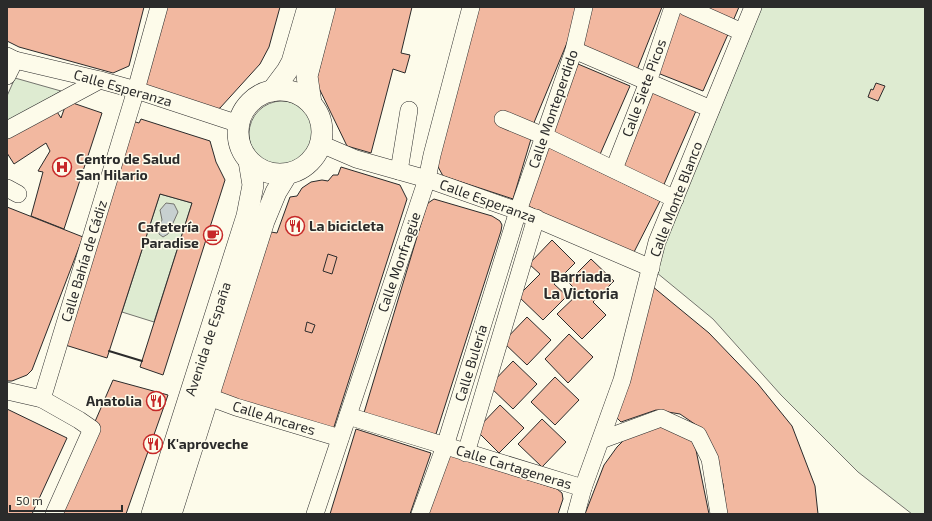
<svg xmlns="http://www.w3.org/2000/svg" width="932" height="521" font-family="'Exo 2',sans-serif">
<rect width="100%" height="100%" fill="#fdfbea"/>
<g fill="#deebd1" stroke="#74746e">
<polygon points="753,7 925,7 925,514 912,514 858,472 781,395 713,319 651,268"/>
<polygon points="15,78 61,91 7,123 7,96"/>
<circle cx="282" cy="134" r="33"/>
<polygon points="160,194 192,203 154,322 122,312"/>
</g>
<polygon fill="#c7d0d0" stroke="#74746e" points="166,203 174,204 178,212 168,234 163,237 159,234 158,229 162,220 160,210"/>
<g fill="#f2b8a0" stroke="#2b2b2b">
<polygon points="7,7 144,7 129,66 113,73 19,47 7,41"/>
<polygon points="160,7 280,7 269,47 260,64 220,108 203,113 136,90"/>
<polygon points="335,7 412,7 401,53 410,55 405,73 393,69 371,153 347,146 316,82"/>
<polygon points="479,7 576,7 569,38 533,125 531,139 513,199 443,176 436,163"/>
<polygon points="589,7 662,7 637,70 580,47"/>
<polygon points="698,7 739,7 733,21"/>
<polygon points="676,11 729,32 703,91 655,72"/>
<polygon points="578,64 630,86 598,159 547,137"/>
<polygon points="876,83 885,86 878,101 868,97 871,89 873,90"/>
<polygon points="651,91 696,111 662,189 617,169"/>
<polygon points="67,101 102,113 64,229 31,216 43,172 38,171 50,151 46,143 14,164 7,153 7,138 54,107 61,118"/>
<polygon points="141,119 210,141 216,162 225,180 163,375 140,367 192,203 160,194 107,358 62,344 132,121 139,123"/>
<polygon points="546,146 660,201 632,256 524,204"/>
<polygon points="341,167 400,185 407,199 333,430 218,396 271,232 277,233 290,197 297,196 302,188 311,182 322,180 328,181 333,175 338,175"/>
<polygon points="434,199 492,216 500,221 502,225 501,231 435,437 363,416 426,207 428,203"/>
<polygon points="7,207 83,237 32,370 27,375 12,381 7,381"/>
<polygon points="552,240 575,263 554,284 567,296 543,320 518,296 540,274 529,264"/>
<polygon points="328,254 337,257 332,274 323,271"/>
<polygon points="591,259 614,281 593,302 606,315 582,339 557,314 579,293 568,282"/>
<polygon points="652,286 709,333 758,384 792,426 815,486 818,514 726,514 723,484 711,446 705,431 680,414 656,410 621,422 613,414"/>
<polygon points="527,317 551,340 527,365 503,342"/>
<polygon points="307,322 315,325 312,333 305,331"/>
<polygon points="569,334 593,357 568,383 545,359"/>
<polygon points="513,361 537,384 513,409 489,386"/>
<polygon points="555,377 579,400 555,425 531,402"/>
<polygon points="113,380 168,395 126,514 55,514"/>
<polygon points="500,405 524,428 499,453 476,430"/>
<polygon points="7,409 67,438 32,514 7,514"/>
<polygon points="542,419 566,442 542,467 518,444"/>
<polygon points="658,425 690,437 696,450 709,514 585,514 604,465 617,447 627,437"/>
<polygon points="356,429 431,453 410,514 330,514"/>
<polygon points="447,454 557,489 562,493 563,499 558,514 424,514"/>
</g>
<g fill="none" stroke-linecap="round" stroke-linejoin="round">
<g stroke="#2b2b2b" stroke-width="18">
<g id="minor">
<polyline points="686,7 742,32"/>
<polyline points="574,50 711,109"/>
<polyline points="7,56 15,60 100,80 136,90 239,124"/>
<polyline points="7,76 15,60"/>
<polyline points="503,119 544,136 675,199"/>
<polyline points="7,130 100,80"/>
<polyline points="321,144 356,159 427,179 518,211 651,268"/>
<polyline points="614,169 648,82 673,7"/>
<polyline points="399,171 409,110"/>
<polyline points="7,188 18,194"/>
<polyline points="7,391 42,399 79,420 92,429 54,514"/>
<polyline points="209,397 236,407 340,438"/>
<polyline points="42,399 136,90 159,7"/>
<polyline points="348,416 583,488"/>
<polyline points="601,440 661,418 698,435 710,459 719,514"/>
<polyline points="466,453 536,218"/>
<polyline points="315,514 427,179 432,155 471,7"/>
<polyline points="420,514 445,446 518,211 574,50 584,7"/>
<polyline points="576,514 583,488 622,380 657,242 753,7"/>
</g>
</g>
<g stroke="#2b2b2b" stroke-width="22">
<g id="major">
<circle cx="280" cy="132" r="42"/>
<polyline points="272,91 287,71 292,62 308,7"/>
<polyline points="311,103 307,76 325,7"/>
<polyline points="152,514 247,216 253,185 249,161"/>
<polyline points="171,514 264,221 276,192 287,174"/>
</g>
</g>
<use href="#minor" stroke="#fdfbea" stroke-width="17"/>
<use href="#major" stroke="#fdfbea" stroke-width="21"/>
<polyline stroke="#2b2b2b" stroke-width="2" points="109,351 142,361"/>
</g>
<defs>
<g id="hospital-ring" transform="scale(1)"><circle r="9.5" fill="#fdfbea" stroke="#c62828" stroke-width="1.5"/><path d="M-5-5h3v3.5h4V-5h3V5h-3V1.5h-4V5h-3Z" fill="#c62828"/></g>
<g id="restaurant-ring" transform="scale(1)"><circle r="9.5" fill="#fdfbea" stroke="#c62828" stroke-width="1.5"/><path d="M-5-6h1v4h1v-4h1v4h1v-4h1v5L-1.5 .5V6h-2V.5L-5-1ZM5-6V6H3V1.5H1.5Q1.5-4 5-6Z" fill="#c62828"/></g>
<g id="cafe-ring" transform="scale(1)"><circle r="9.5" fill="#fdfbea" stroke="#c62828" stroke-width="1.5"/><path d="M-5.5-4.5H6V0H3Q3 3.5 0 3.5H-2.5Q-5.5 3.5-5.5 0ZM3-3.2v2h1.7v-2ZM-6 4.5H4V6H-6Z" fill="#c62828"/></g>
</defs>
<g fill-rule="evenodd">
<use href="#hospital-ring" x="62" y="167"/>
<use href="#restaurant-ring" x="295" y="226"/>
<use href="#cafe-ring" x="213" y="235"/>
<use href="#restaurant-ring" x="156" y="401"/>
<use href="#restaurant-ring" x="153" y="444"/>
</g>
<g text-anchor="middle" stroke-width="3" stroke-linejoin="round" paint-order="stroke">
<g font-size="14" fill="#2b2b2b" stroke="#fdfbea">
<text transform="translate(123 88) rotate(16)" y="5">Calle Esperanza</text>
<text transform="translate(644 88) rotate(-70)" y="5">Calle Siete Picos</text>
<text transform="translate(553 109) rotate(-71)" y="5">Calle Monteperdido</text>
<text transform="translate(676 199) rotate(-69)" y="5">Calle Monte Blanco</text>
<text transform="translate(488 201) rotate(20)" y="5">Calle Esperanza</text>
<text transform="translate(84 261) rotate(-73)" y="5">Calle Bahía de Cádiz</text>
<text transform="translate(399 262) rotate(-71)" y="5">Calle Monfragüe</text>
<text transform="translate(208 339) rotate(-72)" y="5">Avenida de España</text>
<text transform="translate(471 363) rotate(-73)" y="5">Calle Bulería</text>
<text transform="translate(274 418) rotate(17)" y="5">Calle Ancares</text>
<text transform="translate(514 467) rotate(17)" y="5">Calle Cartageneras</text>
</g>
<g font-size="14" font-weight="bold" fill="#2b2b2b" stroke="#fdfbea" text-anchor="start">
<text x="76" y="164">Centro de Salud<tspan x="76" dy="16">San Hilario</tspan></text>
<text x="309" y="231">La bicicleta</text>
<text x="199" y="232" text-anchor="end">Cafetería<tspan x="199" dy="16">Paradise</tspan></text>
<text x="142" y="406" text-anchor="end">Anatolia</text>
<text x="167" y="449">K'aproveche</text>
</g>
<g font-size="15" font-weight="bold" fill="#2b2b2b" stroke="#fdfbea">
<text x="581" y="282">Barriada<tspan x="581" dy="17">La Victoria</tspan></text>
</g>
</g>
<rect width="932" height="521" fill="none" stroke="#2b2b2b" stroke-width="16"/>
<path d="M10 505v6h112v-6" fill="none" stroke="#2b2b2b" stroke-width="2"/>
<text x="16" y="505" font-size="12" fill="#2b2b2b" stroke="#fdfbea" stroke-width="3" paint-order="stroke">50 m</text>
</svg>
